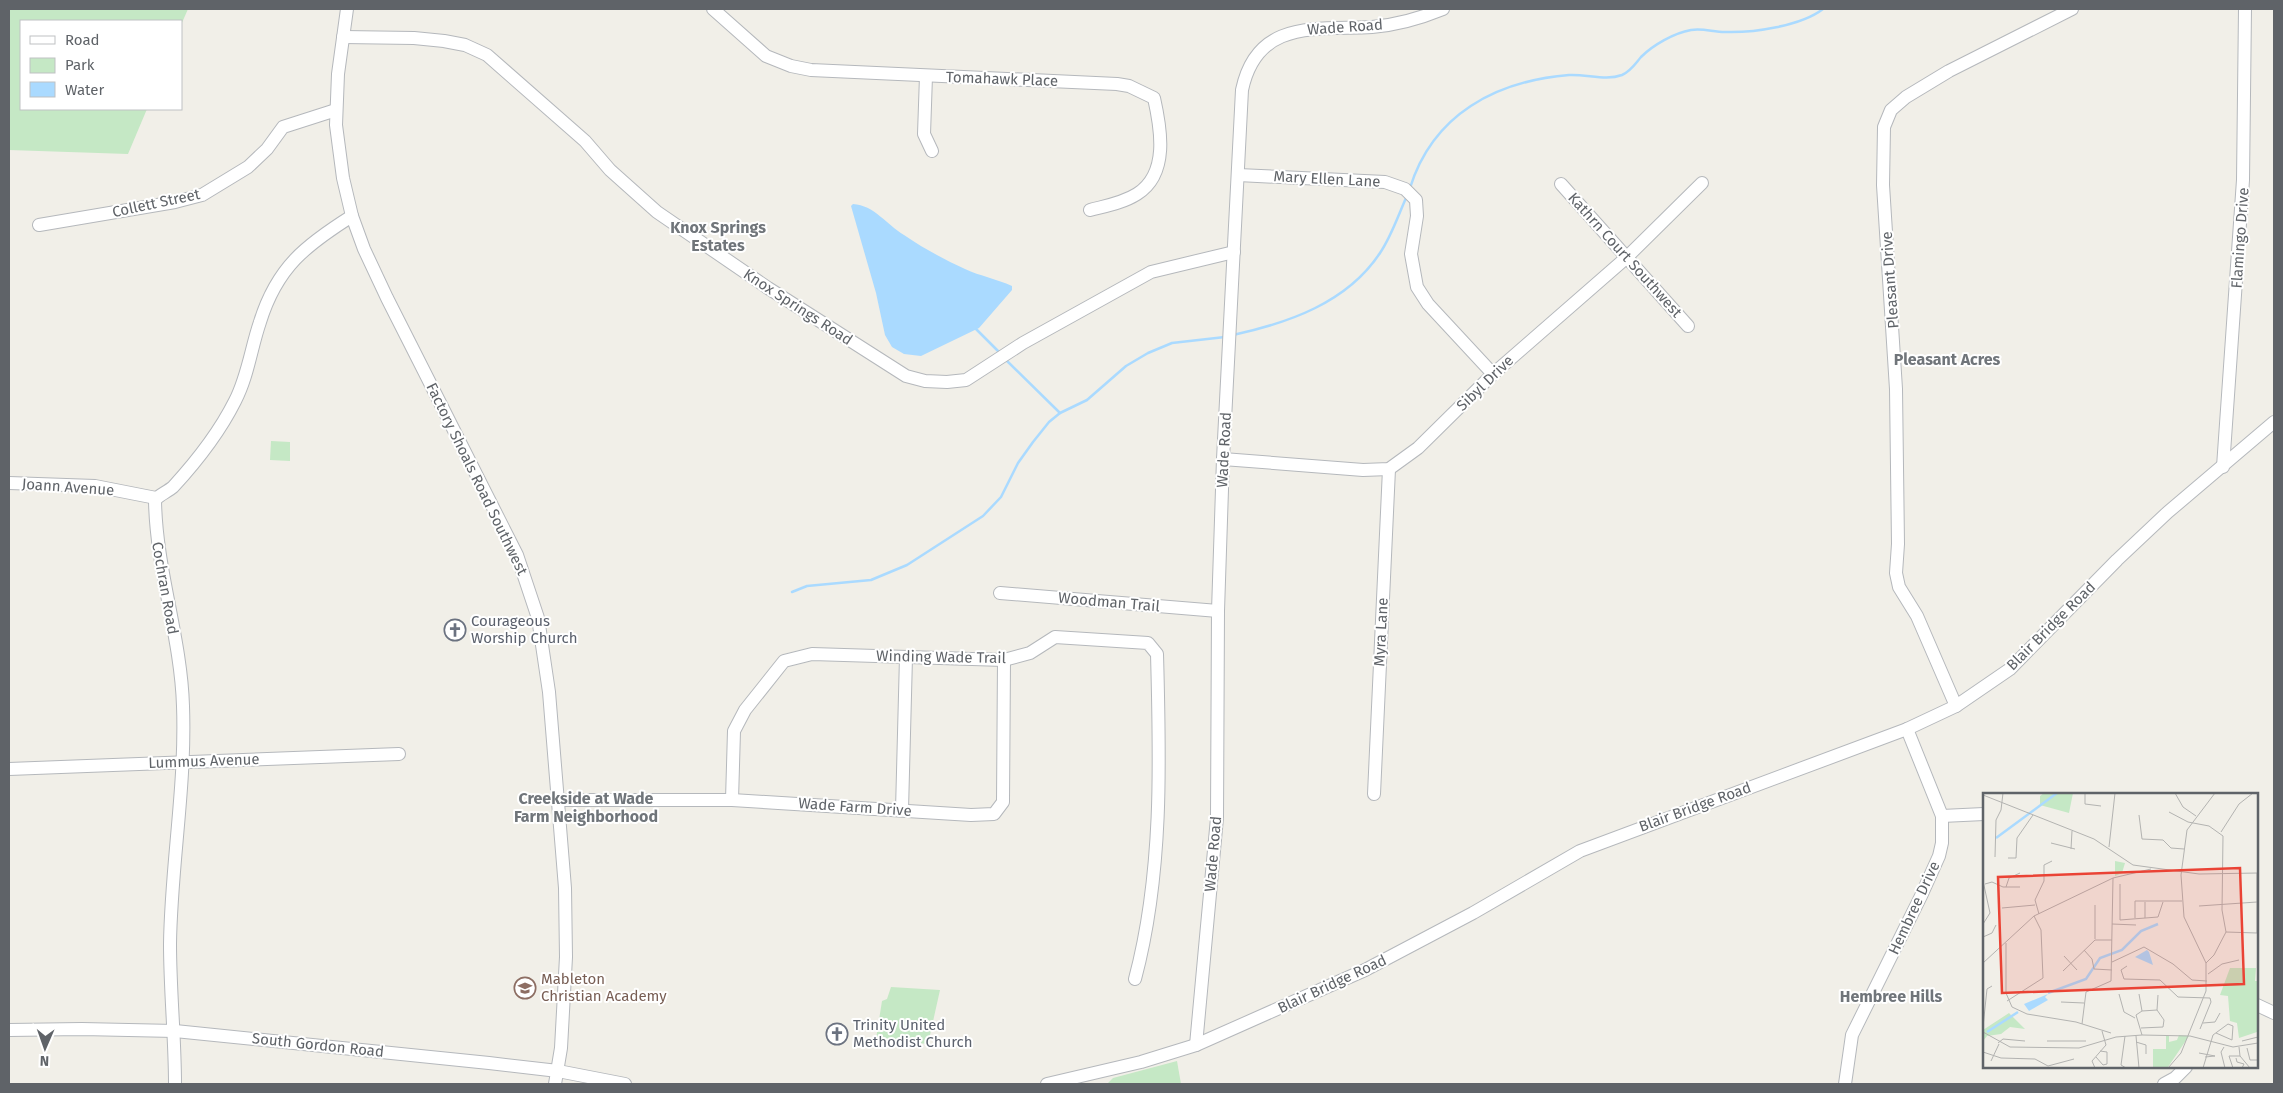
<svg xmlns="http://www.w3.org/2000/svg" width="2283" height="1093" font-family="'Fira Sans',sans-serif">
<rect width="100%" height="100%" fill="#f1efe8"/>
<g fill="#c5e8c5">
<polygon points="9,9 188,9 181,25 181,21 21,21 21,109 147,109 128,154 9,150"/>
<polygon points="271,441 290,442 290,461 270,460"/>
<polygon points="891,987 940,990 928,1044 876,1039 882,1001 887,999"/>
<polygon points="1177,1061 1181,1084 1107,1084 1113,1078"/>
</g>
<path fill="#aadaff" d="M853,204C874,205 887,225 904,235C923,248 945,260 965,269C980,276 997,279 1012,286V290L979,328L921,356L904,354L892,347L885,335L876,293L851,206Z"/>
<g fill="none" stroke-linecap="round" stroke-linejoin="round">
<g stroke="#aadaff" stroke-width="2.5">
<path d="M1410,188C1433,114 1496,81 1569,75C1587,74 1606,81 1622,75C1631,71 1635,64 1641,57C1653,45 1674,33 1691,30C1703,28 1713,32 1725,32C1753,33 1801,26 1823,9"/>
<polyline points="976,329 1000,353"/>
<path d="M1233,335C1288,323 1347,303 1380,253C1391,237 1398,216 1406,198"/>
<polyline points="1005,359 1060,413"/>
<polyline points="792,592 807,586 871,580 907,565 983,516 1001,497 1018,463 1033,442 1049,422 1060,413 1087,400 1126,366 1148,353 1172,343 1225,337"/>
</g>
<g stroke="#b5b8bc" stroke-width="14">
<g id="minor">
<polyline points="347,9 338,74 336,125 343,178 352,216 364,249 387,298 517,555 538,618 549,692 565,888 566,957 561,1048 555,1084"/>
<path d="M713,9L766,56L791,66L811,70L1117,84L1129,86L1154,98C1161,129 1169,174 1137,194C1123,203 1105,206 1090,210"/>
<polyline points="343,37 414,38 444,41 465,45 487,55 585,141 610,170 657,212 768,288 906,376 925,381 947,382 966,380 1023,343 1151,272 1234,252"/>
<polyline points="926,76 924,134 932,151"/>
<polyline points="1238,175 1385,182 1405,189 1416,200 1417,216 1411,254 1417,287 1428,304 1493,374"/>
<polyline points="1561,184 1688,326"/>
<polyline points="39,225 175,202 202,195 248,167 267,149 283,127 336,110"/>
<polyline points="1223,459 1363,470 1389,469 1418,448 1493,374 1626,258 1702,183"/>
<polyline points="2223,467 2243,180 2245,9"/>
<polyline points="9,483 95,486 156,498"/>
<polyline points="1000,593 1218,611"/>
<polyline points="1956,706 1917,616 1899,587 1896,573 1898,544 1896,389 1883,185 1884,127 1891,110 1906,97 1949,71 2072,9"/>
<polyline points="9,769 399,754"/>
<polyline points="1374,794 1389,469"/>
<polyline points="559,800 732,800 971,815 994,814 1003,802 1004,660"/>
<path d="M732,800L734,731L745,710L784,661L812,654L1004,660L1030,653L1055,637L1148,643L1157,654C1160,761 1163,874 1135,979"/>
<polyline points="902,810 906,657"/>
<polyline points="1942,816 1984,814"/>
<polyline points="2257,1005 2274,1013"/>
<polyline points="9,1030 82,1029 175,1031 489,1063 558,1071 625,1084"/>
<path d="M1196,1045L1217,818L1218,611L1223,459L1242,90C1257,19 1316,30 1372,27C1397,25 1421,18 1443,9"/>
<path d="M175,1084C175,1038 170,991 170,944C171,865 186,786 183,706C181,637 156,570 155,500C159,495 167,492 173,487C196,462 220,431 235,401C248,376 251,348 260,322C277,267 306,245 352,216"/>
<polyline points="1047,1084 1141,1062 1196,1045 1365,970 1473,913 1580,851 1907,729 1956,706 2010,669 2117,560 2168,512 2274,422"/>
<polyline points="1845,1084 1852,1035 1921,896 1939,856 1942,843 1942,816 1907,729"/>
<polyline points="2164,1084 2175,1078 2186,1067"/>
</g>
</g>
<use href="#minor" stroke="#fff" stroke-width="12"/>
</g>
<defs>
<g id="church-ring" transform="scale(1.125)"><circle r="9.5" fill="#fff" stroke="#6b7280" stroke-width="1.5"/><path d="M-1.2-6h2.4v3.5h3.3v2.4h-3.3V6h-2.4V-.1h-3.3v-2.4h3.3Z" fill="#6b7280"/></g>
<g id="school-ring" transform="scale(1.125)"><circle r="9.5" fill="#fff" stroke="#8d6e63" stroke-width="1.5"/><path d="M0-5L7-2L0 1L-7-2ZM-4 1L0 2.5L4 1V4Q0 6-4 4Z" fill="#8d6e63"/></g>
</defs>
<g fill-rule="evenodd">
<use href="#church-ring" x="455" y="630"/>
<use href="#school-ring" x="525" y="988"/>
<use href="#church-ring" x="837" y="1034"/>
</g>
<g text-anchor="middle" stroke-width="4" stroke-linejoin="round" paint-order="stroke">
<g font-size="15" fill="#5f6368" stroke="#fff">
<text transform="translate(1345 27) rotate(-4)" y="5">Wade Road</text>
<text transform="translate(1002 79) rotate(2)" y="5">Tomahawk Place</text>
<text transform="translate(1327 179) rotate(3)" y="5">Mary Ellen Lane</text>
<text transform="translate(156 203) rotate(-12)" y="5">Collett Street</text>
<text transform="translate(2240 238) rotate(-86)" y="5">Flamingo Drive</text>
<text transform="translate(1625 255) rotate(48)" y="5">Kathrn Court Southwest</text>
<text transform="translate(1890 280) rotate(-94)" y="5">Pleasant Drive</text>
<text transform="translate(798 307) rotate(33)" y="5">Knox Springs Road</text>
<text transform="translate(1485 383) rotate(-44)" y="5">Sibyl Drive</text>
<text transform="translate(1224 450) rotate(-87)" y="5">Wade Road</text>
<text transform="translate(477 479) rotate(64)" y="5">Factory Shoals Road Southwest</text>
<text transform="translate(68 487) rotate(4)" y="5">Joann Avenue</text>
<text transform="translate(165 588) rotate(80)" y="5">Cochran Road</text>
<text transform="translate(1109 602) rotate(5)" y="5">Woodman Trail</text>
<text transform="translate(2051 626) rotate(-45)" y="5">Blair Bridge Road</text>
<text transform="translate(1381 632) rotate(-87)" y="5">Myra Lane</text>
<text transform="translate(941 657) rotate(1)" y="5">Winding Wade Trail</text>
<text transform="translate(204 761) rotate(-2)" y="5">Lummus Avenue</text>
<text transform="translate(855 807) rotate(4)" y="5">Wade Farm Drive</text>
<text transform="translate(1695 807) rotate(-20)" y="5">Blair Bridge Road</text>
<text transform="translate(1213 854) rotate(-85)" y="5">Wade Road</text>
<text transform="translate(1914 908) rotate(-65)" y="5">Hembree Drive</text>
<text transform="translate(1332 984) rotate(-25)" y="5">Blair Bridge Road</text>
<text transform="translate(318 1045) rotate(6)" y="5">South Gordon Road</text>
</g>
<g font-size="15" fill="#5b616d" stroke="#fff" text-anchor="start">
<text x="471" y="626">Courageous<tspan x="471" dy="17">Worship Church</tspan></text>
<text x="853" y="1030">Trinity United<tspan x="853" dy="17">Methodist Church</tspan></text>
</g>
<g font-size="15" fill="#785e54" stroke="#fff" text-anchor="start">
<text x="541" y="984">Mableton<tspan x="541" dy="17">Christian Academy</tspan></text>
</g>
<g font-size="16" font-weight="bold" fill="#70757a" stroke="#fff">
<text x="718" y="233">Knox Springs<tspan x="718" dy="18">Estates</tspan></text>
<text x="1947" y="365">Pleasant Acres</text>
<text x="586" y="804">Creekside at Wade<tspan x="586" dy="18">Farm Neighborhood</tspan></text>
<text x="1891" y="1002">Hembree Hills</text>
</g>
</g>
<g transform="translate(1983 793)">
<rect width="275" height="275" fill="#f1efe8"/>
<path d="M61,0H90L86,20L57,12V3ZM132,68L142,70L139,80L132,83ZM247,175H273L272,188H275L274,239L256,245L254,230L247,228L245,203L237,202ZM26,220L42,236L27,234L18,241L4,243L0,248V237ZM196,242L206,243L185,274L170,275V256H183V243H186V249L194,247Z" fill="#c5e8c5"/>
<path d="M164,157L166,159L170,172L152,164ZM65,201L62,204L65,207L46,218L41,211Z" fill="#aadaff"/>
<path fill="none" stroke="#aadaff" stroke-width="2.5" d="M13,45L74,0M65,200L103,186L117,165L139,157L158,138L175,131M4,239L35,219"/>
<path fill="none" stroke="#b3b3b1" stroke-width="1" d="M102,0V11L118,13M192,0L200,14L213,23M0,2L111,46L150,72L216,81L275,80M186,19L205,29L226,33L240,43L239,117L243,139L231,162L223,170M156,22L159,46L180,47L188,55L201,56M238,39L256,11L270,0M68,50L92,56M126,54L132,0M88,56L89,38M12,64L13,27L18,17L20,0M25,65H33L34,45L50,22M0,88L7,120L0,131M2,91L9,89L20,94H37M137,91V127L175,124L180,109M23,94L26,85L37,80M162,109V125M216,113L274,109M19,115L52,112M56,121L52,107L61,88V72L69,68M152,125V108H199M129,131L153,132M243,139L274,140M274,140V80M0,144L9,140L13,132M112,146V112M23,150V200L29,214L44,221L93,229L128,240M101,157L109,166L111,176L129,177M81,163L94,177M129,169L161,154L190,171L209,187L224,188M0,170L51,123L130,85L168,76M144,173L138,177L141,186L177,187L195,204L227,205L228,209L217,236M80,178L112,147H129M225,181L239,171L256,167M136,201L141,219L152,225M156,201L159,218M24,208L60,185L58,137L51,123M78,209L101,210M275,221V244M220,230L232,229L237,220M99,231L103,199L128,188L130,85M0,234L4,196L9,193M158,235L180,234L181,227L174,217M0,239L27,254L96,255L133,244L159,242L207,243L250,254L275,250M159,242L153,222L159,218L174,217L175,202M142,243L138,272L143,275M153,243L156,275M64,248H103M259,248L275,244M153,249L163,252V261M15,250L20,246L42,248M241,254L238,259L242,275M256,254L257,263L267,275M264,255L267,267H275V275M0,259L18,265L52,266L65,273L91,266M216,260L232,263L222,264M113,264L120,272L124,271V259L117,258M253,265L254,269L261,271L259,275M8,268L16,251M112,275L109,268L123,252L119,238M185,275L198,260L223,198V170L201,124L198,82L204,37L232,0M220,275L230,242L245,231L250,233L249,247L233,240M250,275L246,263H257"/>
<path fill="#ea4335" fill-opacity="0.15" stroke="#ea4335" stroke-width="2.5" d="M257,75L261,191L19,200L15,84Z"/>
<rect width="275" height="275" fill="none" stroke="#5f6368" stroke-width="2.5"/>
</g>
<rect width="2283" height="1093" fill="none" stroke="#5f6368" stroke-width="20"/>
<rect x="20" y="20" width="162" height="90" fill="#ffffff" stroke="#bfc1c3"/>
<rect x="30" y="36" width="25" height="8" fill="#ffffff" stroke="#bfc1c3"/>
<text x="65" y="45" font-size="15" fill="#5f6368">Road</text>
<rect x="30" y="58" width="25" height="15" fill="#c5e8c5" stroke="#bfc1c3"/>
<text x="65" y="70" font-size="15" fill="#5f6368">Park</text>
<rect x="30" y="82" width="25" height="15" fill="#aadaff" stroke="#bfc1c3"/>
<text x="65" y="95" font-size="15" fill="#5f6368">Water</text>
<g transform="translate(45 1048) rotate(182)" stroke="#ffffff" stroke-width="4" paint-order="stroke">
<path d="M0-4L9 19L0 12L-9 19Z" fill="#5f6368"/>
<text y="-8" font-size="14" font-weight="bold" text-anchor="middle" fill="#5f6368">N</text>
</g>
</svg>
